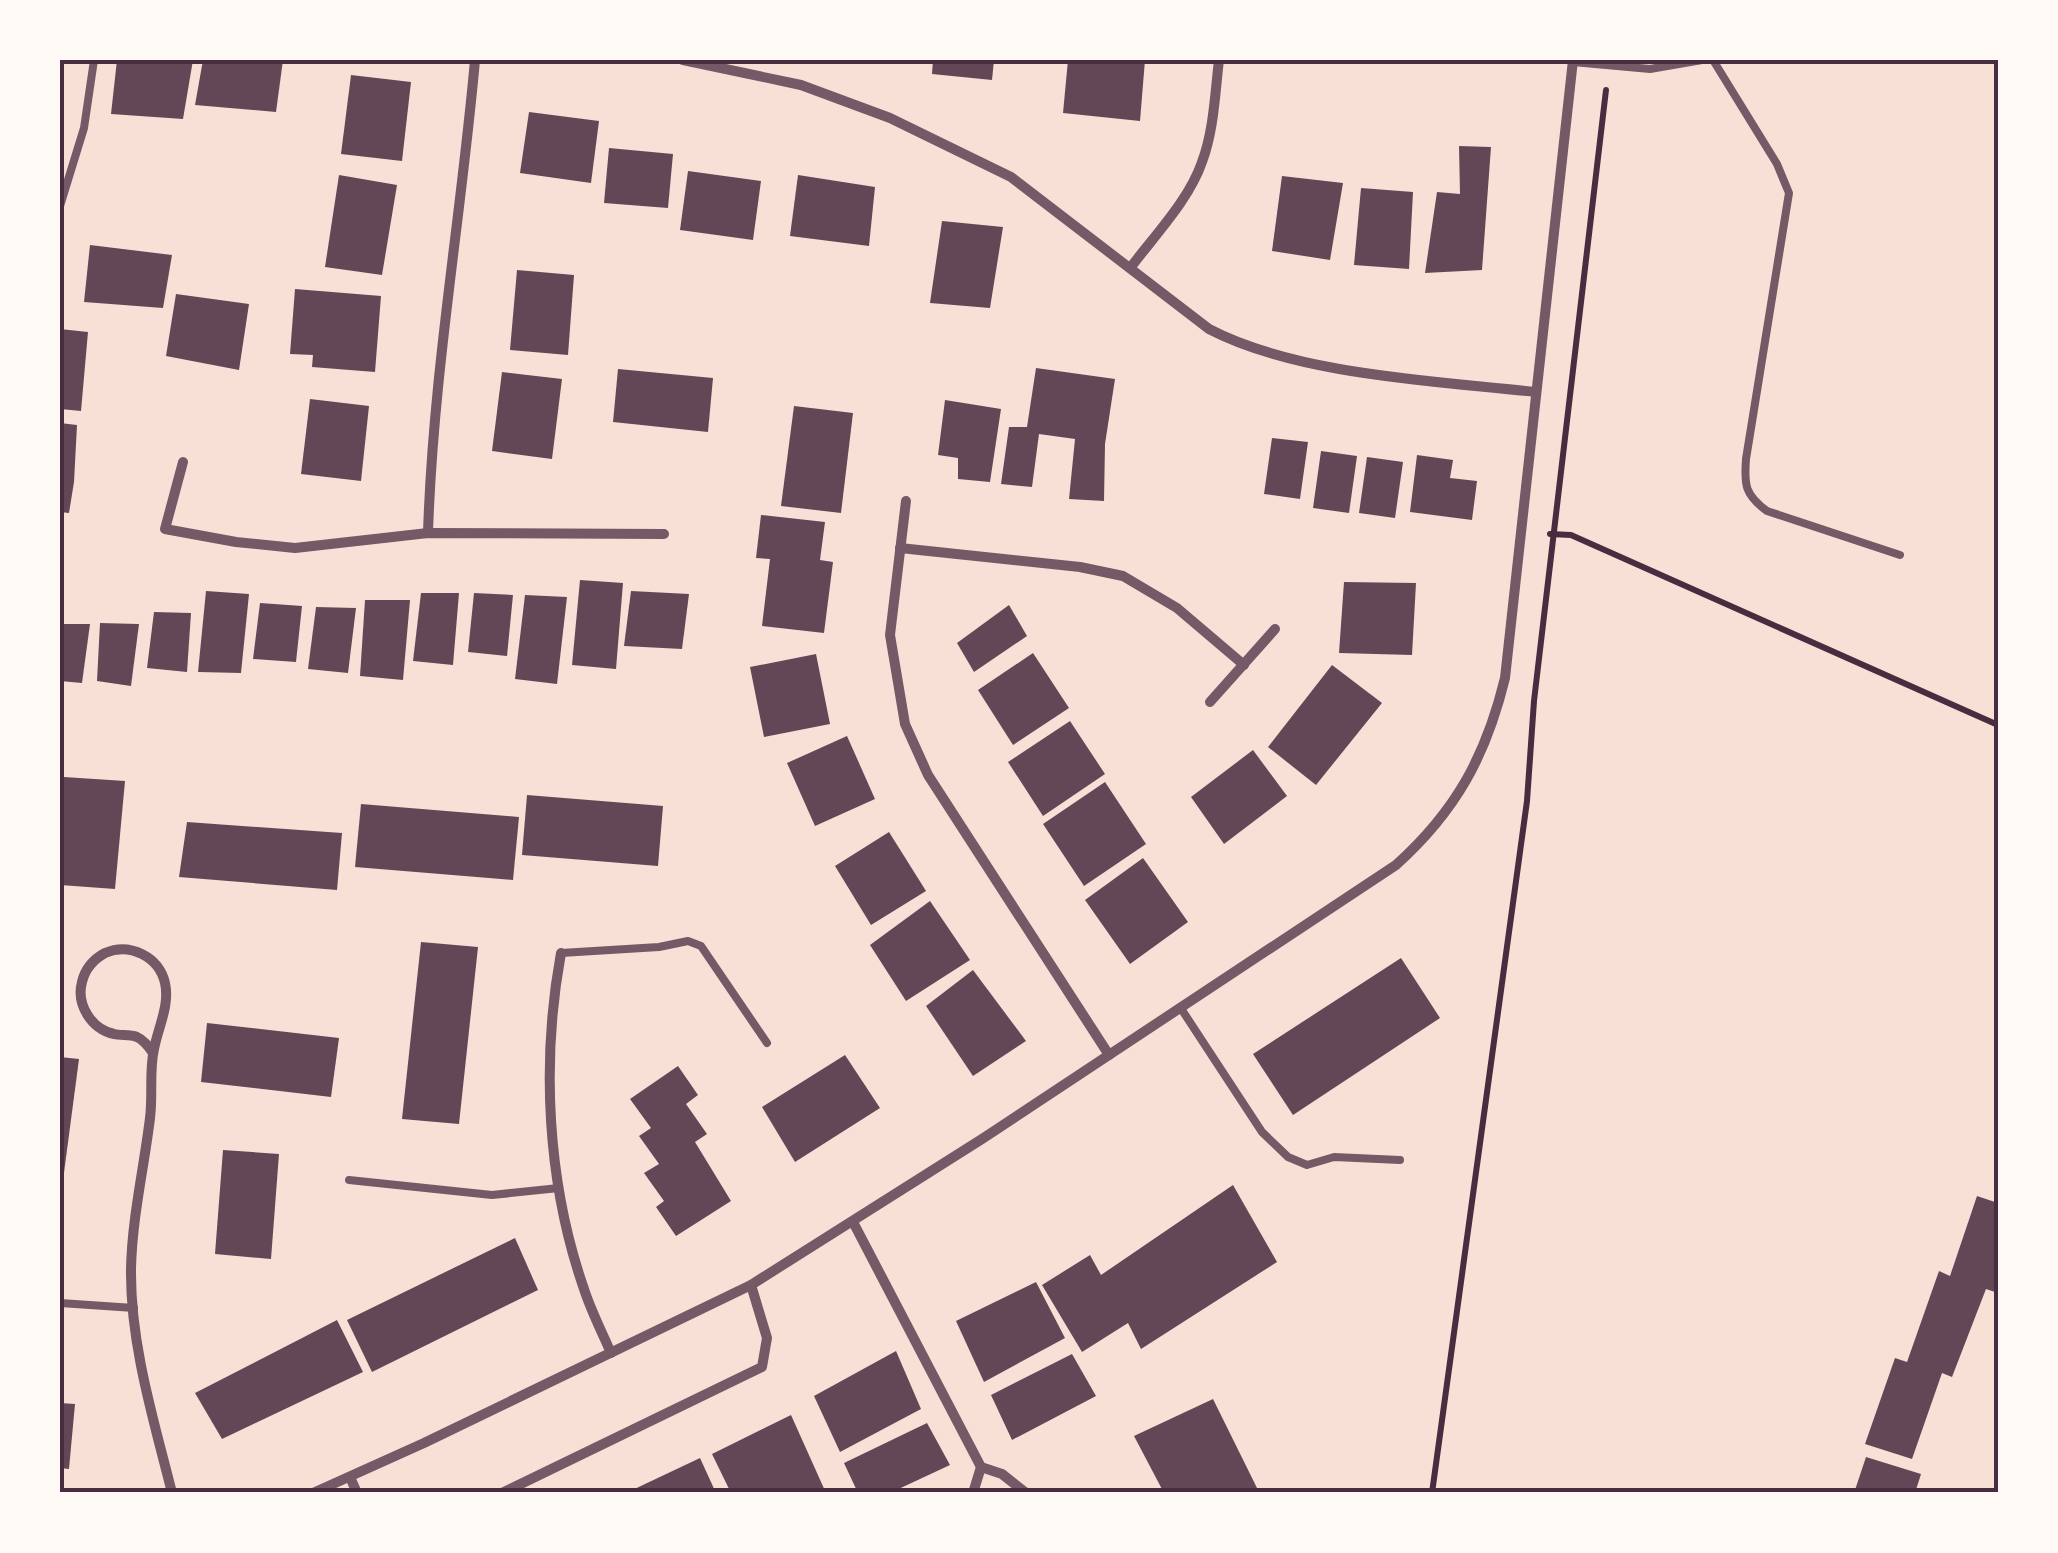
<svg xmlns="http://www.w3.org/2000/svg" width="2058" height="1553" font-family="'Space Grotesk',sans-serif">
<rect width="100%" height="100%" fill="#f7e1d7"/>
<g fill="#644757">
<polygon points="117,60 193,60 183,119 111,114"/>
<polygon points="203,60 283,60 276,112 195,105"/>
<polygon points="933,60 994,60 992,80 932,74"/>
<polygon points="1068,60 1145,60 1140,121 1063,113"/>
<polygon points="351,75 411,82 402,161 341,154"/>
<polygon points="529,112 599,121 591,183 520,173"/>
<polygon points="1459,146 1491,147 1482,270 1425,273 1437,192 1460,194"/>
<polygon points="609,148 673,154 668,208 604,203"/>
<polygon points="688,171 761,181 753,240 680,230"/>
<polygon points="339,175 397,185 382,275 325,267"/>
<polygon points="798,175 875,187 869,246 790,236"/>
<polygon points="1282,176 1343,183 1330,260 1272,251"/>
<polygon points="1361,188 1413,192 1409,269 1354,265"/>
<polygon points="942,221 1003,227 990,308 930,303"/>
<polygon points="90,245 172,255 163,308 84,302"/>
<polygon points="517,270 574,275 568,355 510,350"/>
<polygon points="295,289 381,296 375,372 312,367 313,355 290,354"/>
<polygon points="176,294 249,304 239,370 166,356"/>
<polygon points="60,329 88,332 81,411 60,409"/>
<polygon points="1036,368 1115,379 1105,444 1104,501 1069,499 1075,439 1039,434 1032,487 1001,484 1009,427 1027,427"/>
<polygon points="618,369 713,378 708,432 613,422"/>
<polygon points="502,372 562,379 552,459 492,451"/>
<polygon points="310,399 369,406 361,481 301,474"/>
<polygon points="945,400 1001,409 990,482 958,479 958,458 938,455"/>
<polygon points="794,406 853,413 841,513 781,506"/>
<polygon points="60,423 77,425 74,482 69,513 60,512"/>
<polygon points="1272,438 1308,442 1300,499 1264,494"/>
<polygon points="1321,451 1357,456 1349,513 1313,508"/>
<polygon points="1417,455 1453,460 1450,478 1477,481 1472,520 1410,512"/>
<polygon points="1367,457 1403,462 1395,518 1359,513"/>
<polygon points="761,515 825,522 820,560 833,562 824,633 762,626 770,559 756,558"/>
<polygon points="580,580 623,583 616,669 572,665"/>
<polygon points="1344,582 1416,583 1412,655 1339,653"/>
<polygon points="206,591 249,594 241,673 198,672"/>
<polygon points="631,591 689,594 682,649 624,646"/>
<polygon points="421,593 459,593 453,665 413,661"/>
<polygon points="474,593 513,595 507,656 468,652"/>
<polygon points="525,595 567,597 557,684 515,679"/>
<polygon points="365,600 410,600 403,680 360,676"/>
<polygon points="260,603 302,606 296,662 253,659"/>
<polygon points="1009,605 1027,636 974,672 957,643"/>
<polygon points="316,607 356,608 348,673 308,669"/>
<polygon points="154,612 191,613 187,672 147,668"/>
<polygon points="100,623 139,624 131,686 97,681"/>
<polygon points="60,624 90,624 82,683 60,681"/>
<polygon points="1033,653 1069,708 1013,745 978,690"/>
<polygon points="816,654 830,724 764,737 750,667"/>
<polygon points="1332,665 1382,703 1316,785 1268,747"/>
<polygon points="1070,721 1105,774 1043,816 1008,762"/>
<polygon points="847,736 875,799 815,826 787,763"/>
<polygon points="1253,750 1287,796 1224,844 1191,797"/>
<polygon points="64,777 125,781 115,889 60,885"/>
<polygon points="1105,782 1146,844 1084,886 1043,824"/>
<polygon points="527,795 663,806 658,866 522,855"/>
<polygon points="361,804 519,817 513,880 355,867"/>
<polygon points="187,822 342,833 337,890 179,877"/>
<polygon points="889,832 926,891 871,925 835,866"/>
<polygon points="1143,858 1188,922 1130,964 1085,900"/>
<polygon points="930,901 970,960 906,1001 870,945"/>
<polygon points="421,942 478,947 459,1124 402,1119"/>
<polygon points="1401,958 1440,1018 1293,1115 1253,1054"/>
<polygon points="973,970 1026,1041 973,1076 926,1006"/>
<polygon points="207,1023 339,1038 331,1097 201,1082"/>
<polygon points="845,1055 880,1108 795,1162 762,1107"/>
<polygon points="60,1057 79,1059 62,1188 60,1187"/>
<polygon points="678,1066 698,1095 686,1104 707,1134 695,1142 731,1201 676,1236 656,1207 664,1201 644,1173 659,1164 639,1136 651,1128 630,1099"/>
<polygon points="223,1150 279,1154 271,1259 215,1254"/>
<polygon points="1233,1185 1277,1262 1141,1349 1128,1323 1082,1352 1042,1285 1090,1255 1101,1275"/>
<polygon points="1977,1196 1998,1203 1998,1293 1986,1289 1952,1377 1942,1373 1912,1459 1865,1444 1895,1358 1907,1362 1939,1271 1950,1276"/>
<polygon points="515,1238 538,1290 372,1372 347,1320"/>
<polygon points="1036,1282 1065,1338 984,1382 956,1321"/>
<polygon points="337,1320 363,1372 222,1439 195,1393"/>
<polygon points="896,1351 921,1409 840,1452 814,1396"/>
<polygon points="1072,1354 1096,1396 1012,1440 991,1395"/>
<polygon points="1213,1399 1257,1488 1248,1493 1164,1493 1134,1436"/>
<polygon points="60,1403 75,1404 69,1469 60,1468"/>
<polygon points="791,1415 826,1493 731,1493 712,1454"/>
<polygon points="927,1423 950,1465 890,1493 858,1493 844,1463"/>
<polygon points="1866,1457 1921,1474 1915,1493 1854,1493"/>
<polygon points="700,1458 716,1493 626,1493"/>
</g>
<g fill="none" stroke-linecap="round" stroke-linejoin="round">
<g stroke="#4a2c40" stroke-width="6">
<polyline points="1550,534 1571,535 1998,725"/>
<polyline points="1432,1493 1527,801 1534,701 1606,90"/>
</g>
<g stroke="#755966" stroke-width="8">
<path d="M1713,60L1777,164L1789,193L1746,459C1744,485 1745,495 1767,511L1900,555"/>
<polyline points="1573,62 1650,69 1702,60"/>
<polyline points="60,206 84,128 94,60"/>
<polyline points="561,953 659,947 688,941 701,946 767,1043"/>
<polyline points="1180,1007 1262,1132 1288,1157 1307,1165 1334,1157 1400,1160"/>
<polyline points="349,1180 492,1195 559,1188"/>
<polyline points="60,1303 134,1308"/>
</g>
<g stroke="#755966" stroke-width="10">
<path d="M683,60L801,85L890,118L1011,177L1209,329C1297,375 1436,381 1535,392"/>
<path d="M1131,267C1155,235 1189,200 1202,162C1214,130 1215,93 1219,60"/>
<polyline points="183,462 165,529 236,542 295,548 428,533 664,534"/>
<polyline points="906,501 890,635 905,724 928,775 1109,1055"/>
<path d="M428,533C433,374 461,218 475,60"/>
<polyline points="900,548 1080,567 1123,576 1177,608 1244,665"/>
<polyline points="1210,702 1275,629"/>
<path d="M561,953C541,1062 547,1183 584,1289C591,1311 602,1332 611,1353"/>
<path d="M153,1053C148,1046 144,1040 137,1037C129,1034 121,1036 114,1034C91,1029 76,1004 82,982C85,969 94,959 105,953C130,942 159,957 165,983C170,1005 158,1028 154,1049C149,1071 153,1095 150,1118C144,1168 132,1218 131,1269C130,1344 154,1421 172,1493"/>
<polyline points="853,1222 981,1467 1002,1474 1026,1493"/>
<polyline points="350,1477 357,1493"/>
<path d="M313,1493L424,1443L751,1285L982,1139L1396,865C1456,811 1486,756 1505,678L1573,60"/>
<polyline points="502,1493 762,1367 767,1338 751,1285"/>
<polyline points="973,1493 981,1467"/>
</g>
</g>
<rect width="2058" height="1553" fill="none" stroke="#fffaf5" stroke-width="125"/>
<rect x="62" y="62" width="1934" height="1428" fill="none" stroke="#4a2c40" stroke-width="4"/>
</svg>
